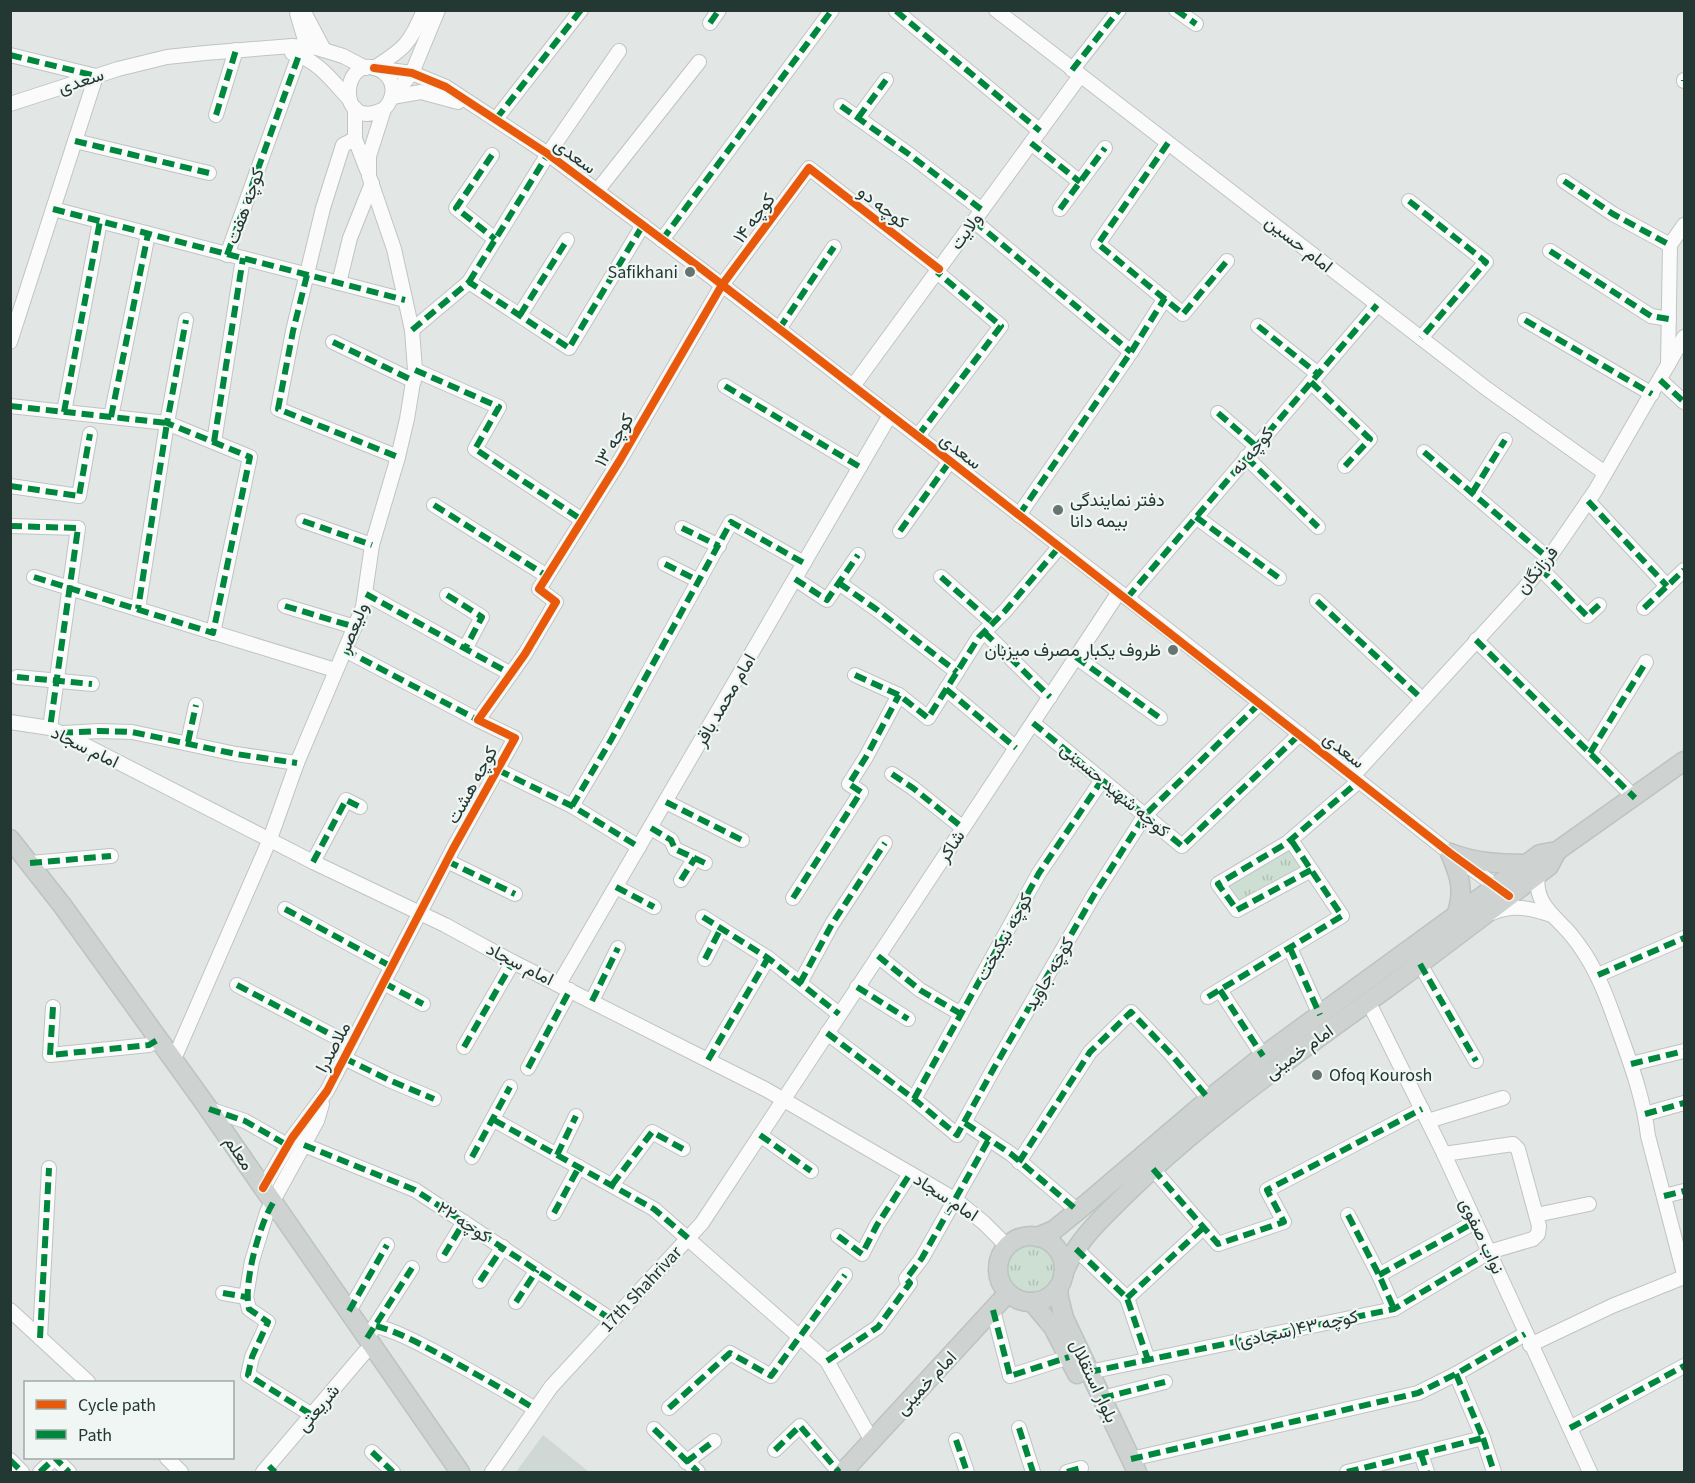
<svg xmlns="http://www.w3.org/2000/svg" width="1695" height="1483" font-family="'Source Sans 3',Vazirmatn,sans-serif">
<defs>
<pattern id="grass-tufts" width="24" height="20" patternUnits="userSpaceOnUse" patternTransform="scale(1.5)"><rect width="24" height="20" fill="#cddfd3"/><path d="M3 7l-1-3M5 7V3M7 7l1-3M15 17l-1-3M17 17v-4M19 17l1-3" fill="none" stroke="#b0c0b6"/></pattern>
</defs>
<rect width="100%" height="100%" fill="#e2e7e5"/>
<polygon fill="#d0d8d5" points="543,1435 563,1451 589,1472 516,1472"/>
<g fill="url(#grass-tufts)">
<polygon points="1287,843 1311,870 1237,910 1218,884"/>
<circle cx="1031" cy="1271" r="26"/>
</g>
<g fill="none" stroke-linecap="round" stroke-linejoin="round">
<g stroke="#bfc4c2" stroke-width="16">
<g id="minor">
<polyline points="303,10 324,50"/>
<polyline points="996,10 1487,389 1605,473"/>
<polyline points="1176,10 1196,24"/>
<polyline points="896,11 1040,131"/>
<polyline points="297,13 307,47"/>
<polyline points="710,23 719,10"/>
<path d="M292,53C317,60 331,79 348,98"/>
<polyline points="10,55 96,76 10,342"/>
<polyline points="374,68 412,73 446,87 548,154 722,285 1158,622 1450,853 1503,891"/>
<path d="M374,68C404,49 410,44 424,10"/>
<polyline points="1072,70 1119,10"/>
<polyline points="1684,81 1684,80"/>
<polyline points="392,97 412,73 438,10"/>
<polyline points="392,97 421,92 458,102"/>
<polyline points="10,104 118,69 167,57 205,53 292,46 317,48 343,56 366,68"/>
<polyline points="841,106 910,155 982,210"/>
<polyline points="355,108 355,139 367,170"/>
<polyline points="216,115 236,50"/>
<polyline points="858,118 886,80"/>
<polyline points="496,119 581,10"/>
<polyline points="355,139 343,145 323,208 293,331 278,409 398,457"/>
<polyline points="75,141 209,173"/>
<polyline points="1031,143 1080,182"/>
<polyline points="1168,143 1098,244 1183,314 1227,261"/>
<polyline points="492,155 456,208 495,239"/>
<polyline points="1564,181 1613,214 1670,245"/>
<polyline points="597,191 699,62"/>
<polyline points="1409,201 1486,262 1421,338"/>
<polyline points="53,209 405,300"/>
<polyline points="1060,209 1105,148"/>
<polyline points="974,221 1131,352"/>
<polyline points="662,240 832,10"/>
<polyline points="1550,251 1651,316 1669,319"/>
<polyline points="227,255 299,55"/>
<polyline points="469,282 548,154 619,51"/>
<polyline points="339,283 350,238 372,183"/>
<polyline points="520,315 567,240"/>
<polyline points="186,320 167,423 250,457 213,633"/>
<polyline points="1525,320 1652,394"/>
<polyline points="1258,326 1318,374"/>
<polyline points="779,329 834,247"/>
<polyline points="412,330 469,282 569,348 643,225"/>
<polyline points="333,342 414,381"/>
<polyline points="1668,365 1670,245 1684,225"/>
<polyline points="415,370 499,407 475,449 582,520"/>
<polyline points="1660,380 1684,402"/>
<polyline points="1311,382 1370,439 1345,466"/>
<polyline points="725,386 860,467"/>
<polyline points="853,386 1080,76"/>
<polyline points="10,406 167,423 138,609"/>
<polyline points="64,412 100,221"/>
<polyline points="1218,413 1256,446"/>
<polyline points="111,417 148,234"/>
<polyline points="918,436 1001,326 937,272"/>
<polyline points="214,442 243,258"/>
<polyline points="1424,452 1548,558"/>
<polyline points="1246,457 1318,527"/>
<polyline points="10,486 79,496 90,434"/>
<polyline points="1472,493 1505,440"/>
<polyline points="1588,501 1667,586"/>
<polyline points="434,505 547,576"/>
<polyline points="1019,515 1131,352 1165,298"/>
<polyline points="1196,517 1279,578"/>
<polyline points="303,521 372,545"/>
<polyline points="10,526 78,528 50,728"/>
<polyline points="682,528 719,546"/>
<polyline points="900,531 950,461"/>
<polyline points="665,564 699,581"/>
<polyline points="1540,568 1587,616 1599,605"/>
<polyline points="34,577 335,670"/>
<polyline points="941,577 993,623"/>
<polyline points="795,579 827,600 858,555"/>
<polyline points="839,583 876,609 957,672"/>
<polyline points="366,594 511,674"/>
<polyline points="447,595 482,617 465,649"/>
<polyline points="1127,598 1377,305"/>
<polyline points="1317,601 1422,699"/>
<polyline points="285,606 355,627"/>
<polyline points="1644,608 1684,570"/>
<polyline points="984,632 1050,697"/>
<polyline points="1476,640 1635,798"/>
<polyline points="345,650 478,720"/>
<polyline points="1076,657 1160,718"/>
<polyline points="855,675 899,695 928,718 979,637 1005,611 1060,546"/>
<polyline points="17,677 92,684"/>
<polyline points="946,689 1016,748"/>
<polyline points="10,722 50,728 75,740 313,862 445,925 513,962 765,1089 956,1200 984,1223 1007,1246"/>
<polyline points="1033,723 1182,846 1300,734"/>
<polyline points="63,733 99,731 132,732 236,754 297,763"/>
<polyline points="188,742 196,705"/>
<polyline points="1590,753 1646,662"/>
<polyline points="498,770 572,806 639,847"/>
<polyline points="892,774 913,788 963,828"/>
<polyline points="1353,776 1523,590 1551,555 1595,491 1684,337"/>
<polyline points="666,802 742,840"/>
<polyline points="572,806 611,740 731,522 804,563"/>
<polyline points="651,828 671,840 675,849 705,863"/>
<polyline points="447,861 515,894"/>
<polyline points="313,862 346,800 360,807"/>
<polyline points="30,863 111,856"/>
<polyline points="1311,870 1237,910 1218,884 1287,843 1359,781"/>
<path d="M1538,874C1534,899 1549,912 1565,928C1573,936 1579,945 1585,954C1601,979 1610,1006 1620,1034C1632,1067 1644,1101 1648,1136L1684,1274"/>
<polyline points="681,880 695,858"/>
<polyline points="616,887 654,907"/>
<polyline points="793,898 861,792 849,784 866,757 899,695"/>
<polyline points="285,909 392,967"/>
<path d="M1492,913C1513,904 1531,908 1551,915"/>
<polyline points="703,917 768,958 839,1014"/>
<polyline points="1290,948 1320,1015"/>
<polyline points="878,956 920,990 961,1014"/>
<polyline points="705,959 721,928"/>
<polyline points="1420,964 1476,1061"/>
<polyline points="1598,975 1684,938"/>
<polyline points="384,983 423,1004"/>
<polyline points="800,983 832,924 885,843"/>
<polyline points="559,984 890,415"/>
<polyline points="237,985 351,1045"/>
<polyline points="857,987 908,1019"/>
<polyline points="1220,990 1263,1056"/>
<polyline points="1208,997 1342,916 1291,840"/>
<polyline points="592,1001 618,948"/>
<polyline points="1368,1001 1444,1154 1590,1472"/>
<polyline points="53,1007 50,1055 149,1045 159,1039"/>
<polyline points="827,1033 914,1099 957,1135 994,1068 1094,895 1145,815 1260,703"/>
<polyline points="464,1047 513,962"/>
<polyline points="344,1058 389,1080 434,1099"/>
<path d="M174,1059L270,839L297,763L363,607L372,545L398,457L407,419L415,370L412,330L394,249L369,176V156L384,109C394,99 397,82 383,72C342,45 333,135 384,109"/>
<polyline points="708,1060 768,958"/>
<polyline points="1631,1064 1684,1051"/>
<polyline points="528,1068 570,990"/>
<polyline points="914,1099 1039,873 1102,780"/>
<polyline points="209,1109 245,1121 287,1145"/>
<polyline points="1645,1114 1684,1103"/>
<polyline points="494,1120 654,1209 827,1361 872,1441"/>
<polyline points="1428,1121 1503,1098"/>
<polyline points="965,1123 1011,1154 1078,1211"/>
<polyline points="760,1135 811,1171"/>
<polyline points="304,1145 415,1190 612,1320"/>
<polyline points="557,1155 576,1116"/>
<polyline points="472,1157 510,1087"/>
<polyline points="1019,1162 1090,1052 1131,1012 1170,1053 1209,1099"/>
<polyline points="1153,1169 1218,1244 1284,1222 1267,1190 1422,1109"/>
<polyline points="612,1185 652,1132 683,1149"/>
<polyline points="263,1188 292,1138 327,1091 453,849 515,738 478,720 525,654 556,602 539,589 620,460 722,285 809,168 939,269"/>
<polyline points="1664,1196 1684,1191"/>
<polyline points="554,1213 579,1167"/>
<polyline points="1348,1215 1379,1275 1394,1309"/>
<polyline points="1536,1215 1589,1204"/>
<polyline points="838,1236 862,1254 877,1225 910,1174"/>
<polyline points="1076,1249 1127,1298 1148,1360"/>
<polyline points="444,1255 464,1222"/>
<polyline points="1379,1275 1475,1222"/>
<polyline points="480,1281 503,1247"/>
<polyline points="223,1293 246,1297"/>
<polyline points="1127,1298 1204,1227"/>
<polyline points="516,1302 537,1270"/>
<polyline points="10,1310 88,1382"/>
<polyline points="993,1310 1010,1376 1069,1357"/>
<polyline points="349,1311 387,1245"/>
<path d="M376,1326C399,1332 422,1345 443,1356C474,1373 505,1390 535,1409"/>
<polyline points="371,1332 412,1268"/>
<polyline points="40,1338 49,1168"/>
<polyline points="1530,1345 1612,1306 1684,1277"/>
<polyline points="827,1361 878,1327 910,1283 906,1279 922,1258 989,1139"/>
<polyline points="1089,1372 1394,1309 1489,1252 1533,1239 1538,1234 1539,1226 1518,1149 1513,1144 1444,1154"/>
<polyline points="1102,1398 1165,1382"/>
<polyline points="669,1408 730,1353 771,1376 845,1275"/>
<polyline points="312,1415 248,1375 252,1357 268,1322 249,1309 246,1297 252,1261 267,1212 317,1121 322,1104"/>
<polyline points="1019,1428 1033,1472"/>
<polyline points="1570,1428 1684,1366"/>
<polyline points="654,1429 698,1472"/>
<polyline points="1483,1438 1494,1472"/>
<polyline points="956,1440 967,1472"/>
<polyline points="775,1450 800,1426 839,1472"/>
<polyline points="372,1452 393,1472"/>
<polyline points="1421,1454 1427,1472"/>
<polyline points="167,1458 181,1472"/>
<polyline points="1131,1459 1418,1393 1456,1374 1525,1334"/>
<polyline points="10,1460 22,1472"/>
<polyline points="686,1462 714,1441"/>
<polyline points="40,1472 55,1458 69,1472"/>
<polyline points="263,1472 365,1352 374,1347"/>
<polyline points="492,1472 551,1387 702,1223 1119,592"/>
<polyline points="1067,1472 1081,1468"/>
<polyline points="1347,1472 1483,1438 1456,1374"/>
</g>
</g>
<g stroke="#bcc3c1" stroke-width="21">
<g id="major">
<polyline points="10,839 62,905 203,1101 460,1472"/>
<path d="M1450,853C1476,863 1501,864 1529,864"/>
<path d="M1450,853C1460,877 1465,890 1456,916"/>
<circle cx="1031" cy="1269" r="33"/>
<polyline points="1037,1237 1054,1230 1086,1204 1209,1099 1263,1056 1540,854 1557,851 1684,761"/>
<path d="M1063,1275C1075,1242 1099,1221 1123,1197C1204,1117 1298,1053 1390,986C1443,947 1496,906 1549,866L1557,851"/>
<polyline points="1058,1288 1059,1298 1064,1318 1137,1472"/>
<polyline points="1032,1302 1053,1327 1077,1374"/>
<polyline points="843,1472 1008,1293"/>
</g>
</g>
<use href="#minor" stroke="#fbfbfb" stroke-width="14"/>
<use href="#major" stroke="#ced3d2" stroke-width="18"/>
<g stroke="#00873e" stroke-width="6" stroke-dasharray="12 6" stroke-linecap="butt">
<polyline points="1176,10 1196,24"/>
<polyline points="896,11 1040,131"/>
<polyline points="710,23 719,10"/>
<polyline points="10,55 96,76"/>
<polyline points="1072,70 1119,10"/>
<polyline points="1684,81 1684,80"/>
<polyline points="841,106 910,155 982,210"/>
<polyline points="216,115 236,50"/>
<polyline points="858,118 886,80"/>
<polyline points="496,119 581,10"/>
<polyline points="75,141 209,173"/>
<polyline points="1031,143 1080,182"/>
<polyline points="1168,143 1098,244 1183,314 1227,261"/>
<polyline points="492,155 456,208 495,239"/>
<polyline points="1564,181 1613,214 1670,245"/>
<polyline points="1409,201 1486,262 1421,338"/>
<polyline points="53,209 405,300"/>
<polyline points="1060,209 1105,148"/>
<polyline points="974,221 1131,352"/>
<polyline points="662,240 832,10"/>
<polyline points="1550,251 1651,316 1669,319"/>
<polyline points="227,255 299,55"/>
<polyline points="307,275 293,331 278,409 398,457"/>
<polyline points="469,282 548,154"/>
<polyline points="520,315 567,240"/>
<polyline points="1525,320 1652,394"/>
<polyline points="1258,326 1318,374"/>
<polyline points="779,329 834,247"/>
<polyline points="412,330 469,282 569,348 643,225"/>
<polyline points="333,342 414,381"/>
<polyline points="415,370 499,407 475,449 582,520"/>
<polyline points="1660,380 1684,402"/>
<polyline points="1311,382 1370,439 1345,466"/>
<polyline points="725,386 860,467"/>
<polyline points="10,406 167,423 138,609"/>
<polyline points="64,412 100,221"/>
<polyline points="1218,413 1256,446"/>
<polyline points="111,417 148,234"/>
<polyline points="918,436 1001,326 937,272"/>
<polyline points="214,442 243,258"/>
<polyline points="1424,452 1548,558"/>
<polyline points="1246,457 1318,527"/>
<polyline points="10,486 79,496 90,434"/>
<polyline points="1472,493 1505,440"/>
<polyline points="1588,501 1667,586"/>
<polyline points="434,505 547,576"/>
<polyline points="1019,515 1131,352 1165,298"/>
<polyline points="1196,517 1279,578"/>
<polyline points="303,521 372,545"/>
<polyline points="10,526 78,528 50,728"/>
<polyline points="682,528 719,546"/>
<polyline points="900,531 950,461"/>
<polyline points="665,564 699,581"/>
<polyline points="1540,568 1587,616 1599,605"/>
<polyline points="34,577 213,633 250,457 167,423 186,320"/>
<polyline points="941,577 993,623"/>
<polyline points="795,579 827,600 858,555"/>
<polyline points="839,583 876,609 957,672"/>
<polyline points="366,594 511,674"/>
<polyline points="447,595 482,617 465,649"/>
<polyline points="1127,598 1377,305"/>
<polyline points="1317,601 1422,699"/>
<polyline points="285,606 355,627"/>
<polyline points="1644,608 1684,570"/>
<polyline points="984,632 1050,697"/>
<polyline points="1476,640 1635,798"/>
<polyline points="345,650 478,720"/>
<polyline points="1076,657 1160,718"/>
<polyline points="855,675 899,695 928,718 979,637 1005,611 1060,546"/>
<polyline points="17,677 92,684"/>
<polyline points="946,689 1016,748"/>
<polyline points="1033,723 1182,846 1300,734"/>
<polyline points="61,733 99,731 132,732 236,754 297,763"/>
<polyline points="188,742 196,705"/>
<polyline points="1590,753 1646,662"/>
<polyline points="498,770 572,806 639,847"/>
<polyline points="892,774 913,788 963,828"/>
<polyline points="666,802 742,840"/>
<polyline points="572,806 611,740 731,522 804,563"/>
<polyline points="651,828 671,840 675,849 705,863"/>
<polyline points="447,861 515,894"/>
<polyline points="313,862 346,800 360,807"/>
<polyline points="30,863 111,856"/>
<polyline points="1311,870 1237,910 1218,884 1287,843 1359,781"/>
<polyline points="681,880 695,858"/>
<polyline points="616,887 654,907"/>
<polyline points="793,898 861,792 849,784 866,757 899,695"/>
<polyline points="285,909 392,967"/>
<polyline points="703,917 768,958 839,1014"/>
<polyline points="1290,948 1320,1015"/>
<polyline points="878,956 920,990 961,1014"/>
<polyline points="705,959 721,928"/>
<polyline points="1420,964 1476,1061"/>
<polyline points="1598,975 1684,938"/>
<polyline points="384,983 423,1004"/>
<polyline points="800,983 832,924 885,843"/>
<polyline points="237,985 351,1045"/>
<polyline points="857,987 908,1019"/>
<polyline points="1220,990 1263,1056"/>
<polyline points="1208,997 1342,916 1291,840"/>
<polyline points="592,1001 618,948"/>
<polyline points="53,1007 50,1055 149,1045 159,1039"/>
<polyline points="827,1033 914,1099 957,1135 994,1068 1094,895 1145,815 1260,703"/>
<polyline points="464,1047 513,962"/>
<polyline points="344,1058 389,1080 434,1099"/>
<polyline points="708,1060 768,958"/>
<polyline points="1631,1064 1684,1051"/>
<polyline points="528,1068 570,990"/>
<polyline points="914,1099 1039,873 1102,780"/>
<polyline points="209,1109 245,1121 287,1145"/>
<polyline points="1645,1114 1684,1103"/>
<polyline points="494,1120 654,1209 688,1238"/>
<polyline points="965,1123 1011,1154 1078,1211"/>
<polyline points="760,1135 811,1171"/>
<polyline points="304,1145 415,1190 612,1320"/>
<polyline points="557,1155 576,1116"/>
<polyline points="472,1157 510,1087"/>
<polyline points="1019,1162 1090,1052 1131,1012 1170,1053 1209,1099"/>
<polyline points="1153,1169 1218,1244 1284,1222 1267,1190 1422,1109"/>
<polyline points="612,1185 652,1132 683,1149"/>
<polyline points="1664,1196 1684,1191"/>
<path d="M273,1203C259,1225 243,1284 249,1309L268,1322L252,1357L248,1375L312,1415"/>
<polyline points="554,1213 579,1167"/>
<polyline points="1348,1215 1379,1275 1394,1309"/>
<polyline points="838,1236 862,1254 877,1225 910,1174"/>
<polyline points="1076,1249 1127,1298 1148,1360"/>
<polyline points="444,1255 464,1222"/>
<polyline points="1379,1275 1475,1222"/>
<polyline points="480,1281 503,1247"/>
<polyline points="223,1293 246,1297"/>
<polyline points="1127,1298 1204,1227"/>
<polyline points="516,1302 537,1270"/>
<polyline points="993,1310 1010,1376 1069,1357"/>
<polyline points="349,1311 387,1245"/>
<path d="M376,1326C399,1332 422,1345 443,1356C474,1373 505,1390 535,1409"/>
<polyline points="40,1338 49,1168"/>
<polyline points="367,1338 412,1268"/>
<polyline points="827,1361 878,1327 910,1283 906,1279 922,1258 989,1139"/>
<polyline points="1089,1372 1394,1309 1489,1252"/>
<polyline points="1102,1398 1165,1382"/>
<polyline points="669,1408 730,1353 771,1376 845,1275"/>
<polyline points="1019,1428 1033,1472"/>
<polyline points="1570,1428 1684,1366"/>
<polyline points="654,1429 698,1472"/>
<polyline points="1483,1438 1494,1472"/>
<polyline points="956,1440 967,1472"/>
<polyline points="775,1450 800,1426 839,1472"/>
<polyline points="372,1452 393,1472"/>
<polyline points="1421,1454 1427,1472"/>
<polyline points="1131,1459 1418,1393 1456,1374 1525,1334"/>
<polyline points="10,1460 22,1472"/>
<polyline points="686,1462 714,1441"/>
<polyline points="269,1466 275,1472"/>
<polyline points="40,1472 55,1458 69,1472"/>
<polyline points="1067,1472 1081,1468"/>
<polyline points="1347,1472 1483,1438 1456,1374"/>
</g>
<g stroke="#f0f6f3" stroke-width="11">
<g id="cycleway">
<polyline points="374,68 412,73 446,87 548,154 703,270 950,461 1450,853 1509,896"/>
<polyline points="263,1188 292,1138 327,1091 453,849 515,738 478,720 525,654 556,602 539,589 620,460 722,285 809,168 939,269"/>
</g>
</g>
<use href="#cycleway" stroke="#e8590c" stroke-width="8"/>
</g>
<g fill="#667571" stroke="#f0f6f3" stroke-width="2">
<circle cx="690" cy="272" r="6"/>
<circle cx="1058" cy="510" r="6"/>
<circle cx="1173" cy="650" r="6"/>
<circle cx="1317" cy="1075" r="6"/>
</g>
<g text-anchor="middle" stroke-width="4.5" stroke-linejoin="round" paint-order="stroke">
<g font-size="18" fill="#233733" stroke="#f0f6f3">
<text transform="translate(81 81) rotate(-18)" y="6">سعدی</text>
<text transform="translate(575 156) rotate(36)" y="6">سعدی</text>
<text transform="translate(245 206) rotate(-70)" y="6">کوچه هفت</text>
<text transform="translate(883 207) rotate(38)" y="6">کوچه دو</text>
<text transform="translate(754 218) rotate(-53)" y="6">کوچه ۱۴</text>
<text transform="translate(966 231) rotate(-54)" y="6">ولایت</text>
<text transform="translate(1299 244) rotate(38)" y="6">امام حسین</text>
<text transform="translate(614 440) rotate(-59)" y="6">کوچه ۱۳</text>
<text transform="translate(961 451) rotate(38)" y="6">سعدی</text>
<text transform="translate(1252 451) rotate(-50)" y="6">کوچه نه</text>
<text transform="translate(1537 570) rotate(-51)" y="6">فرزانگان</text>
<text transform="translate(353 628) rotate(-68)" y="6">ولیعصر</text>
<text transform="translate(725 700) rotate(-60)" y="6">امام محمد باقر</text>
<text transform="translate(85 747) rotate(26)" y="6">امام سجاد</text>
<text transform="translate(1344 750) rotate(38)" y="6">سعدی</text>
<text transform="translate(472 785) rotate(-61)" y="6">کوچه هشت</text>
<text transform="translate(1115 790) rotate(40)" y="6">کوچه شهید حسینی</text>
<text transform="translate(951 846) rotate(-56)" y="6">شاکر</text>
<text transform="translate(1004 937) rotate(-61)" y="6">کوچه نیکبخت</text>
<text transform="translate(520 964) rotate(27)" y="6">امام سجاد</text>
<text transform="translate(1049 974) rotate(-60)" y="6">کوچه جاوید</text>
<text transform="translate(333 1047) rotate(-62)" y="6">ملاصدرا</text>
<text transform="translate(1299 1052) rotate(-36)" y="6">امام خمینی</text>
<text transform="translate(239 1153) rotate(56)" y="6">معلم</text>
<text transform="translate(946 1197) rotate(33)" y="6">امام سجاد</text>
<text transform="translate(464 1222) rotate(33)" y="6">کوچه ۲۲</text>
<text transform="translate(1482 1236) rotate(65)" y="6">نواب صفوی</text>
<text transform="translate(641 1289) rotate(-47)" y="6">17th Shahrivar</text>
<text transform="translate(1296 1329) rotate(-12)" y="6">کوچه ۴۳(سجادی)</text>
<text transform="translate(1094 1381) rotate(65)" y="6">بلوار استقلال</text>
<text transform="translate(926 1383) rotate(-47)" y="6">امام خمینی</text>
<text transform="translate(318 1408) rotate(-50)" y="6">شریعتی</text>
</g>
<g font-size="18" fill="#233733" stroke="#f0f6f3" text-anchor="end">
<text x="678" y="278">Safikhani</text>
<text x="1070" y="506" text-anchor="start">دفتر نمایندگی<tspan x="1070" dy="21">بیمه دانا</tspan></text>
<text x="1161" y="656">ظروف یکبار مصرف میزبان</text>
<text x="1329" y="1081" text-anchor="start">Ofoq Kourosh</text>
</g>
</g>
<rect width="1695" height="1483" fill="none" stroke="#233733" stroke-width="24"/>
<rect x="24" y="1381" width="210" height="78" fill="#f0f6f3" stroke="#9eaaa6" stroke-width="1.5"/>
<rect x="36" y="1400" width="30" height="9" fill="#e8590c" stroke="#9eaaa6" stroke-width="1.5"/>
<text x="78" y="1411" font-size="18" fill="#233733">Cycle path</text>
<rect x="36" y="1430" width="30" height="9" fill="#00873e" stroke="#9eaaa6" stroke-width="1.5"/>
<text x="78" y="1441" font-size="18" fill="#233733">Path</text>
</svg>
